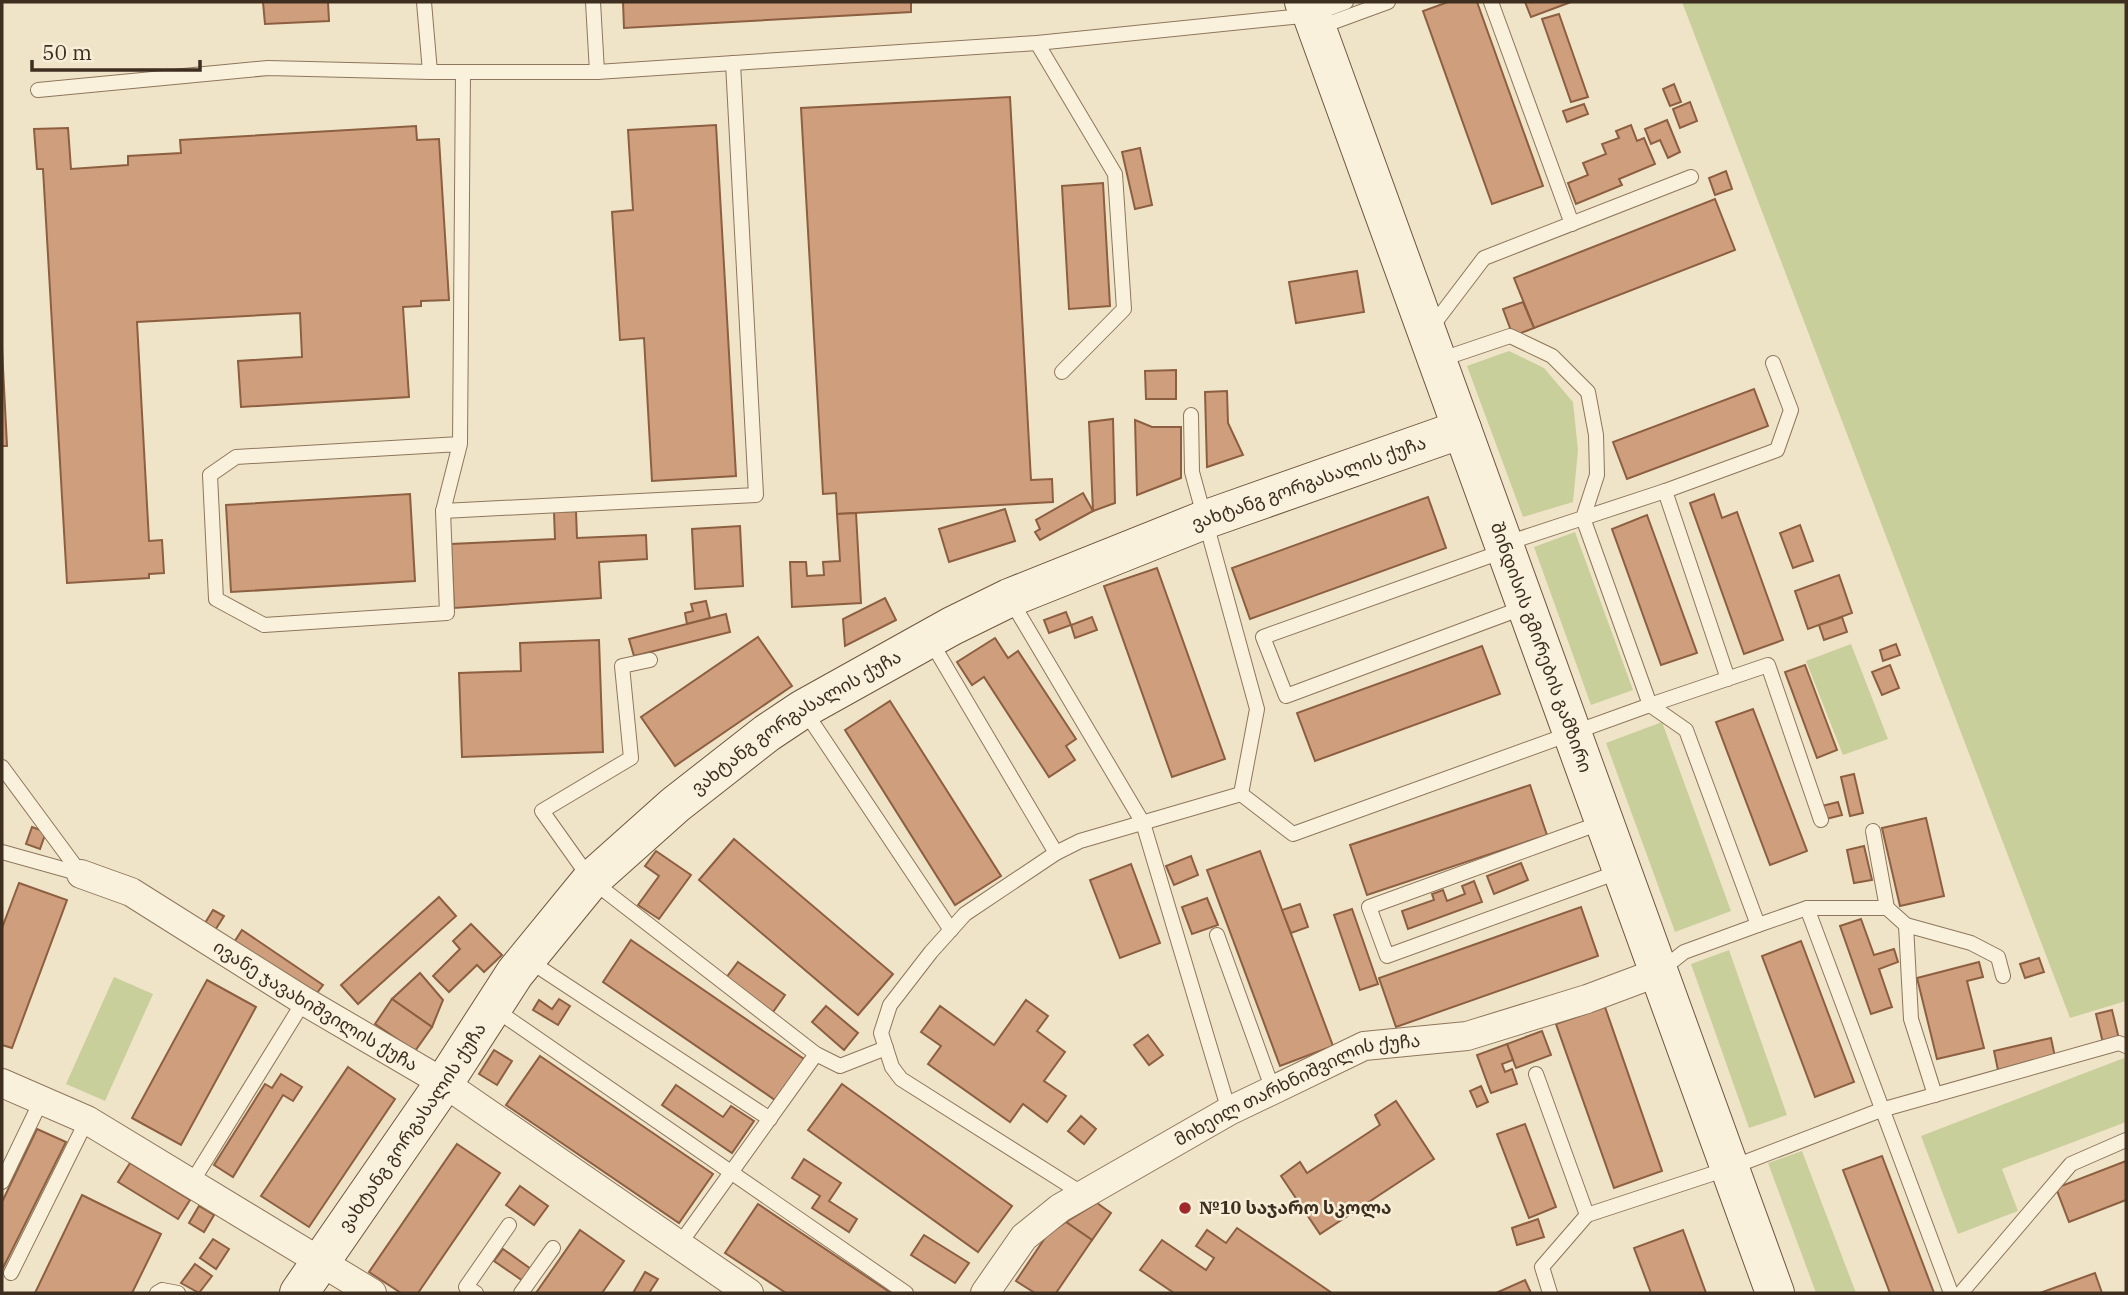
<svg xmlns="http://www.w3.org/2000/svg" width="2128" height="1295" font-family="'IBM Plex Serif','Noto Sans Georgian',serif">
<rect width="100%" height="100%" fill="#f0e4c8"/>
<g fill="#c9cf9b">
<polygon points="1682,2 2126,2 2126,1001 2070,1018"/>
<polygon points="1509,351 1544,368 1573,402 1578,450 1573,502 1523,517 1467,366"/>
<polygon points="1575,532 1633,690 1591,705 1534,547"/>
<polygon points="1851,644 1888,739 1843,755 1806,661"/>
<polygon points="1662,722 1731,911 1675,932 1606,743"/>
<polygon points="1729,950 1787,1115 1749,1128 1691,964"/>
<polygon points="114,977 153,994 105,1101 66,1084"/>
<polygon points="2124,1058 2126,1065 2126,1122 2002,1169 2018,1211 1958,1234 1921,1136"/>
<polygon points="1802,1151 1856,1293 1816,1293 1768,1163"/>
</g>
<g fill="#cf9f7d" stroke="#8d5f41" stroke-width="2">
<polygon points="263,2 328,2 329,21 265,24"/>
<polygon points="623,2 911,2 911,12 624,28"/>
<polygon points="1448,2 1477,2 1543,186 1492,204 1423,11"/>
<polygon points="1525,2 1571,2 1531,17"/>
<polygon points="1559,14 1588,97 1571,102 1542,19"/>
<polygon points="1674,84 1681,102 1670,106 1663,89"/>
<polygon points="1010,97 1031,480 1052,479 1053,502 837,514 836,493 823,494 801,108"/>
<polygon points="1690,102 1697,121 1680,128 1673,109"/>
<polygon points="1584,104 1588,114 1567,122 1563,111"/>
<polygon points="1667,120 1680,152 1668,158 1660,140 1651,144 1645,129"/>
<polygon points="716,125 736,476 652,481 644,338 620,340 612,212 633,210 628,130"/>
<polygon points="1631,125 1637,141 1644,138 1655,164 1619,179 1622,185 1576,204 1568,183 1588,175 1583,163 1606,154 1602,144 1619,138 1616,131"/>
<polygon points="416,126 417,140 439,139 449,300 421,301 421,306 403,307 409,397 241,407 238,361 302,357 300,313 137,322 149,541 162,540 164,573 149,574 149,578 67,583 43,169 37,169 34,129 68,128 71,169 128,165 128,156 181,153 180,140"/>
<polygon points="1140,148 1152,205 1135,209 1122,152"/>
<polygon points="1726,171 1732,189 1715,195 1709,178"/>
<polygon points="1103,183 1110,306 1069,309 1062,186"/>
<polygon points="1715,199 1735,250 1534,328 1514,278"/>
<polygon points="1357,271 1364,312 1296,323 1289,282"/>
<polygon points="1523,302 1534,328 1513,336 1503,309"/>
<polygon points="2,348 7,446 2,446"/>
<polygon points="1176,370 1176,399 1146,399 1145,371"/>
<polygon points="1754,389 1768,426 1627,479 1613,442"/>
<polygon points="1227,391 1228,423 1243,455 1207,467 1205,392"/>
<polygon points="1113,419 1115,503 1093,511 1089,422"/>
<polygon points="1135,420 1152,427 1181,427 1181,478 1137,495"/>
<polygon points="1083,493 1093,511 1040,540 1035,532 1040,529 1036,520"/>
<polygon points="410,494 415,581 231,592 226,505"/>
<polygon points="1714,494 1722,518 1737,512 1783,640 1744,654 1690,503"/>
<polygon points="1428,497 1446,548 1250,619 1232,568"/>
<polygon points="1005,509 1015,541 949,562 939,529"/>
<polygon points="576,511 577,538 646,535 647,559 599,562 601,598 454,608 451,544 555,539 554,512"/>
<polygon points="856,513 861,603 792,607 790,562 806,562 807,576 824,575 823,562 840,561 837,514"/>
<polygon points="1647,515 1697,653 1661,665 1612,529"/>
<polygon points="1800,525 1813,561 1793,568 1780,533"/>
<polygon points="740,526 743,586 695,589 692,529"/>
<polygon points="1157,568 1225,759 1172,777 1104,586"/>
<polygon points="1839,575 1852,613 1808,629 1795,591"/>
<polygon points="885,598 896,620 845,646 843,619"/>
<polygon points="706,601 710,618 687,624 685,613 693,611 691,604"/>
<polygon points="1066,612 1071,625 1049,633 1044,620"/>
<polygon points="726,614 730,632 634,656 629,639"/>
<polygon points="1092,617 1097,630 1075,638 1071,625"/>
<polygon points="1842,617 1847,632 1824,640 1819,625"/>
<polygon points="758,637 792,686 675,766 641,717"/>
<polygon points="995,638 1008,658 1018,651 1076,739 1066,746 1075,760 1049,777 984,677 972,685 957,662"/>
<polygon points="599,640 603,752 462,757 459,673 521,671 520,643"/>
<polygon points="1896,644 1900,655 1883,661 1880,650"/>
<polygon points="1482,646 1500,694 1315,761 1297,713"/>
<polygon points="1805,665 1837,750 1817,758 1785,672"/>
<polygon points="1890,665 1899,688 1882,695 1872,672"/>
<polygon points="890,701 1001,876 955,905 845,730"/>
<polygon points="1753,709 1807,851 1770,865 1716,722"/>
<polygon points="1854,774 1863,813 1850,816 1841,777"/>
<polygon points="1530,785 1547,835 1367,895 1350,845"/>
<polygon points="1838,802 1842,815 1826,819 1822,806"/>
<polygon points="1926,818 1944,896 1900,906 1882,828"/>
<polygon points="32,827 46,832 40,849 26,844"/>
<polygon points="734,839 893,974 858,1015 699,880"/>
<polygon points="1864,846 1872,880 1854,883 1847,850"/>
<polygon points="656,851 691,875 659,919 638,905 659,876 645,866"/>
<polygon points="1260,851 1333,1046 1280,1066 1207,870"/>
<polygon points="1191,856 1198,875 1174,885 1166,866"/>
<polygon points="1521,863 1528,880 1494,894 1487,876"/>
<polygon points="1131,864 1160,943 1120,958 1090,880"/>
<polygon points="1474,881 1482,902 1408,929 1402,911 1434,900 1432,894 1443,890 1447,901 1465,894 1462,886"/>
<polygon points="19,883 67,900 12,1048 2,1045 2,928"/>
<polygon points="439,897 456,916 358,1004 341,985"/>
<polygon points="1207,898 1218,925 1192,934 1182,907"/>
<polygon points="1300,904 1308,927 1291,933 1282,910"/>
<polygon points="1581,907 1598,956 1396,1027 1379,978"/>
<polygon points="1352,909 1378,984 1360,990 1334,915"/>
<polygon points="213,910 224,916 212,935 202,928"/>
<polygon points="1861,919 1874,955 1894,949 1898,962 1879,969 1892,1007 1871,1014 1840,926"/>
<polygon points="471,924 502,955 484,972 477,965 449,992 433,976 460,949 453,941"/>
<polygon points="242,930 323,985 311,1001 231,947"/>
<polygon points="631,940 804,1059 775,1100 603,982"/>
<polygon points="1801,941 1854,1082 1815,1097 1762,956"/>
<polygon points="2039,958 2044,972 2025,978 2020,964"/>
<polygon points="738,962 785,995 773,1012 726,978"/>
<polygon points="1979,962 1983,977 1967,981 1984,1048 1937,1059 1917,978"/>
<polygon points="420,973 443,1000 432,1027 392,999"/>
<polygon points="207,980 256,1007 181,1145 132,1118"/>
<polygon points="392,999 432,1027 415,1051 375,1024"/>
<polygon points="559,999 570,1006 558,1025 533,1010 539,1000 552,1009"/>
<polygon points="1026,1000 1048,1016 1037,1031 1065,1052 1044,1081 1066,1096 1047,1122 1023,1104 1010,1122 928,1064 941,1046 921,1032 940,1006 994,1045"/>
<polygon points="826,1006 858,1033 844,1050 812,1022"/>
<polygon points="1605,1007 1662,1171 1614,1188 1556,1024"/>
<polygon points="2112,1010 2119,1039 2103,1043 2096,1014"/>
<polygon points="1542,1031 1551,1055 1516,1068 1507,1044"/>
<polygon points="1148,1035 1163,1055 1149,1065 1134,1045"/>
<polygon points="2051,1038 2055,1057 1998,1070 1994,1051"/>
<polygon points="1507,1044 1513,1060 1502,1064 1505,1072 1512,1069 1517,1084 1491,1093 1477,1055"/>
<polygon points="494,1050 512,1061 497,1085 479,1074"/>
<polygon points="540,1056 713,1174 679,1223 506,1105"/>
<polygon points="348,1067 395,1099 309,1227 261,1196"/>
<polygon points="281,1074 302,1087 293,1101 283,1095 233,1177 214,1165 265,1084 272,1088"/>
<polygon points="842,1084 1012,1206 978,1252 808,1130"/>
<polygon points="676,1085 723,1117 731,1106 754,1121 732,1153 662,1105"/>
<polygon points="1481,1086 1488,1102 1477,1107 1470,1091"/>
<polygon points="1396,1101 1434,1159 1320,1234 1281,1176 1300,1162 1307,1173 1380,1125 1375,1115"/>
<polygon points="1081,1116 1096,1129 1084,1144 1068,1131"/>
<polygon points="1525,1124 1556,1207 1529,1218 1497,1134"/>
<polygon points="37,1129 66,1142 2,1270 2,1202"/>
<polygon points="457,1144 500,1173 418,1293 401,1293 369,1272"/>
<polygon points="1882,1156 1934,1293 1890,1293 1843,1170"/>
<polygon points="804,1159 841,1183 829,1201 857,1219 849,1232 812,1208 820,1196 792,1178"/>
<polygon points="2126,1161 2126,1200 2069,1222 2056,1188"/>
<polygon points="130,1163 190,1200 178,1219 118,1182"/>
<polygon points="520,1186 548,1206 534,1225 506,1205"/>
<polygon points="82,1195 161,1234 132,1293 35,1293"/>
<polygon points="1097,1203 1111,1213 1092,1240 1066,1222"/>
<polygon points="758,1204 891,1293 786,1293 725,1253"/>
<polygon points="199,1206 214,1215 204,1232 189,1223"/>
<polygon points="1538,1219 1544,1237 1517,1245 1512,1228"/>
<polygon points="1066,1222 1092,1240 1056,1293 1035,1293 1016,1281 1047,1235"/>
<polygon points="1237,1228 1332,1293 1174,1293 1140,1270 1162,1240 1206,1270 1214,1258 1196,1246 1207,1230 1226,1243"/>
<polygon points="580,1230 624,1261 602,1293 536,1293"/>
<polygon points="1683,1230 1706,1293 1651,1293 1634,1248"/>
<polygon points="924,1235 969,1263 955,1283 911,1255"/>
<polygon points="213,1239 229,1249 216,1269 200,1258"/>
<polygon points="503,1249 531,1269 523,1281 494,1261"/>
<polygon points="195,1264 212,1276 199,1293 181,1283"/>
<polygon points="645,1272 658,1279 649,1293 633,1293"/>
<polygon points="2095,1273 2102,1293 2040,1293"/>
<polygon points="1525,1280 1531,1293 1496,1293"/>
</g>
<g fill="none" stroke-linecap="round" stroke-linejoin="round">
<g stroke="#8d765c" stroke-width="16">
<g id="lane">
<polyline points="424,2 430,72 597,72 1037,43 1312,15 1346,2"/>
<polyline points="593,2 597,72"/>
<polyline points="1491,2 1572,224"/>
<polyline points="1317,28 1388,2"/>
<polyline points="1037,43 1115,174 1124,309 1062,372"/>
<polyline points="38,90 268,68 430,72"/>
<polyline points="1430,329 1484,258 1691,177"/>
<polyline points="1439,360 1510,336 1552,356 1588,392 1596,435 1597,475 1583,518 1504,544"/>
<polyline points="460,444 236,457 210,475 216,599 264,625 447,613 443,511 460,444 463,72"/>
<polyline points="1665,491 1777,450 1791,410 1773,363"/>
<polyline points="443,511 756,495 733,63"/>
<polyline points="1504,551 1263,637 1286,696 1525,607"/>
<polyline points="1010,599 1143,823 1229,1111"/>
<polyline points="930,640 1056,853"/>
<polyline points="650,660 622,666 631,758 542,811 591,880 816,1054 840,1066 886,1048"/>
<polyline points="1728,679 1665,491 1583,518 1650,705 1768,665 1821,820"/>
<polyline points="804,710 951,930"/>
<polyline points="2,767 81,874"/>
<polyline points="1241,794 1293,834 1650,705 1686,730 1758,925 1684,952 1660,971"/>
<polyline points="1603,822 1369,907 1387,956 1621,871"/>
<polyline points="1873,831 1887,908"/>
<polyline points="2,852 81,874"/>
<polyline points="1807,908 1951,1293"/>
<polyline points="1758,925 1807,908 1887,908 1906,925 1971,943 1998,957 2003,976"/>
<polyline points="1906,925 1911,1019 1935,1095"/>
<polyline points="1217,935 1273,1090"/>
<polyline points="528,960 770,1119"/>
<polyline points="493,1008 906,1293"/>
<polyline points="1536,1074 1587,1215 1730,1168 1881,1110 2119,1043 2126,1046"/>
<polyline points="2,1182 42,1099"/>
<polyline points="192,1182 304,1001"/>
<polyline points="1083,1194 901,1079 892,1067 881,1033 890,1005 931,952 965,914 1056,853 1080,841 1241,794 1257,709 1192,472 1191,415"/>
<polyline points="679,1245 816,1054"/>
<polyline points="11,1273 87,1120"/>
<polyline points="157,1293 162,1290 178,1293"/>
<polyline points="476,1293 466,1287 509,1225"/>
<polyline points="521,1293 553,1248"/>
<polyline points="1550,1293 1542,1267 1587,1215"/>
<polyline points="1961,1293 2071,1164 2126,1140"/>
</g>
</g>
<g stroke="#8d765c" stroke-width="30">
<g id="street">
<path id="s1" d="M81,874L131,892L304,1001L444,1083L749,1293"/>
<polyline points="2,1083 87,1120 372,1293"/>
<path id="s2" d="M985,1293L1024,1237L1060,1208L1229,1111L1273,1090L1364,1046L1467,1036L1587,999L1659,972"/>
</g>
</g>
<g stroke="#6f573f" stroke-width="40">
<g id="secondary">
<path id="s3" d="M1304,2L1312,15L1775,1293"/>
<path id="s4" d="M299,1293L444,1083L515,973L591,880L675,805L767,733L803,709L952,626L1009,598L1204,520L1462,429"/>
</g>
</g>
<use href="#lane" stroke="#faf1dc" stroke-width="14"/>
<use href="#street" stroke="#faf1dc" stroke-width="28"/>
<use href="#secondary" stroke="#faf1dc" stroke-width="38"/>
</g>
<circle fill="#9e2a2b" stroke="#f7eed8" stroke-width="2.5" cx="1185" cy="1208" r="7"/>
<g text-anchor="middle" stroke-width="5" stroke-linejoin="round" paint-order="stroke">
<g font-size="18" fill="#3d2e20" stroke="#f7eed8">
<text dy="6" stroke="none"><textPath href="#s4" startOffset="1334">ვახტანგ გორგასალის ქუჩა</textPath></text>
<text dy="6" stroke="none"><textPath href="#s3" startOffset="688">შინდისის გმირების გამზირი</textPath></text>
<text dy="6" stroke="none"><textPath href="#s4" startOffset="766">ვახტანგ გორგასალის ქუჩა</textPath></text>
<text dy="6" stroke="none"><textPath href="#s1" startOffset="270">ივანე ჯავახიშვილის ქუჩა</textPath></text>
<text dy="6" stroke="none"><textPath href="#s2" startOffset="382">მიხეილ თარხნიშვილის ქუჩა</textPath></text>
<text dy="6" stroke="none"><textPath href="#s4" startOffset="201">ვახტანგ გორგასალის ქუჩა</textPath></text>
</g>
<g font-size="18" font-weight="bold" fill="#3d2e20" stroke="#f7eed8" text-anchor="start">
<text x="1199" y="1214">№10 საჯარო სკოლა</text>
</g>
</g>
<rect width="2128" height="1295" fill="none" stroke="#3d2e20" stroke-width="7"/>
<path d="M32 60v10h168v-10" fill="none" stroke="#3d2e20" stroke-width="3.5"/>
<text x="42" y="60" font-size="21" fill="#3d2e20" stroke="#f7eed8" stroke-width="5" paint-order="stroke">50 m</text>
</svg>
